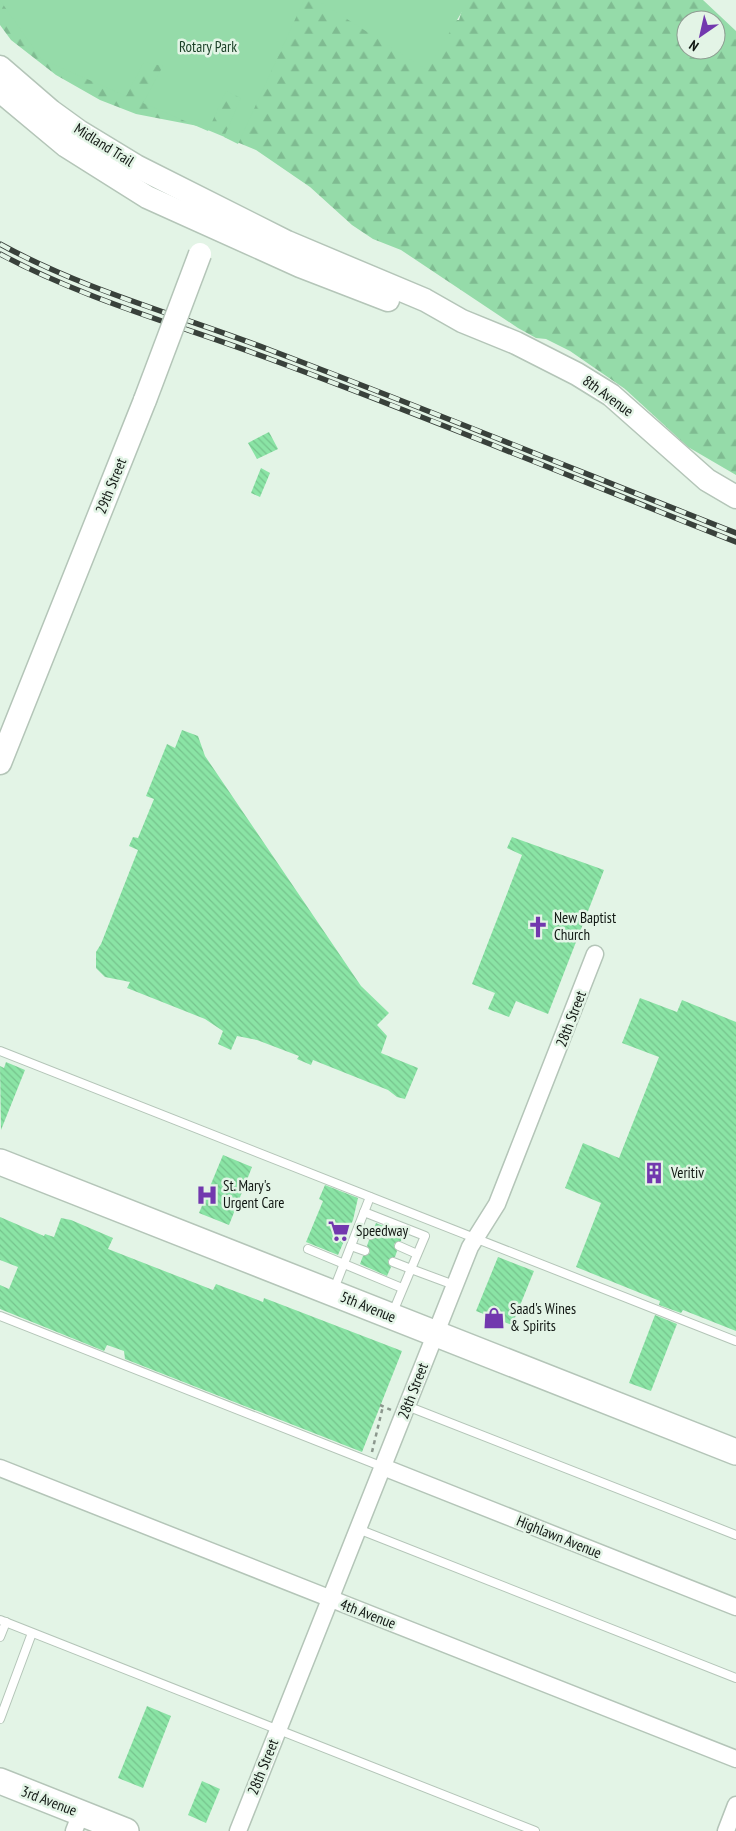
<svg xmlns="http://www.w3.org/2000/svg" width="736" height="1831" font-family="'PT Sans Narrow',sans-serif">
<defs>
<pattern id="forest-firs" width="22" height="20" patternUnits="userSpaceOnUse" patternTransform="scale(1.25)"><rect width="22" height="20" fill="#95dba9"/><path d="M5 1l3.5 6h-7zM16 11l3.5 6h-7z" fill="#7fbb91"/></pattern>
<pattern id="building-back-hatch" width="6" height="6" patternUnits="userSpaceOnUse" patternTransform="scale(1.25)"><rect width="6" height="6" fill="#8ae4a5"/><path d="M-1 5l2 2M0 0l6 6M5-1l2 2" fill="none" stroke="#76c38d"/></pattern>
</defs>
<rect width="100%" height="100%" fill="#e3f4e6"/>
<path fill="url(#forest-firs)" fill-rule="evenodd" d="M0,0H386L453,20H459L465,0H703L736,31V475L688,447L625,389L570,351L546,339L536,338L518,328L401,250L373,239L352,225L310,187L256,150L198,126L136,114L100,100L56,75L11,40L0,25ZM686,20H716V50H686Z"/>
<g fill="#95dba9">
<polygon points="0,0 304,0 238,144 224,137 241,98 226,91 208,131 143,103 163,66 144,62 126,96 41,59"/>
<polygon points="317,0 469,0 427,70"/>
</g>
<g fill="url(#building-back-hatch)">
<polygon points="269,432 278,449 257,459 248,443"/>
<polygon points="261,468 270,473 260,497 251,493"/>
<polygon points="182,730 198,736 205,756 361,986 389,1013 377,1025 387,1036 381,1053 418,1068 405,1099 397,1097 388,1090 313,1060 311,1065 297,1059 299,1056 257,1040 237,1036 231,1050 218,1044 223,1031 205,1019 127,988 130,982 105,977 96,968 96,952 101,944 138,850 129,846 133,837 138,838 154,799 146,796 167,744 175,748"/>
<polygon points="512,837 604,870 548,1014 516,1001 509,1017 488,1009 495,993 472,984 522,855 507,848"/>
<polygon points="640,998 677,1012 682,1000 736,1022 736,1331 683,1310 681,1313 659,1305 660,1301 576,1267 601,1203 565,1188 583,1143 619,1158 659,1057 622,1043"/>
<polygon points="6,1062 25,1070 1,1130 0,1066 4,1068"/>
<polygon points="223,1155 252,1167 229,1225 199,1213"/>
<polygon points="325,1185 358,1198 353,1220 338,1255 306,1242 323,1201 319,1199"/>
<polygon points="0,1217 44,1236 45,1234 54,1237 61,1218 71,1220 113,1238 108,1249 213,1290 216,1284 263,1302 264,1298 402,1351 362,1452 125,1359 124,1351 107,1345 104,1351 0,1309 0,1285 9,1289 18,1267 0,1260"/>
<polygon points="376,1223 404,1234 401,1241 394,1244 397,1251 395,1257 388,1260 391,1267 387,1276 360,1264 363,1256 370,1253 367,1246 369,1240 376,1237 373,1230"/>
<polygon points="498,1257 534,1271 512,1325 476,1311"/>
<polygon points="655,1315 677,1324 651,1391 629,1383"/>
<polygon points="147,1706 171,1716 143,1788 118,1778"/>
<polygon points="202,1781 220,1789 206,1823 188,1815"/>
</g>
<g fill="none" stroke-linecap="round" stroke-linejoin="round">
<g stroke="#b4c5b8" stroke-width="10">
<g id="lane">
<polyline points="0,1051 736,1341"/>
<polyline points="364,1212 425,1236 411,1269 393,1262"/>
<polyline points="358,1229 371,1235"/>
<polyline points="351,1246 365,1251"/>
<polyline points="399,1246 417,1254"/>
<polyline points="308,1249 402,1288"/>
<polyline points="334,1289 370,1197"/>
<polyline points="393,1312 411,1269 454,1285"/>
<polyline points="0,1316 383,1467"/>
<polyline points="407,1406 736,1535"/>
<polyline points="358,1529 736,1678"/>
<polyline points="0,1620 535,1831"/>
<polyline points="0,1637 6,1622"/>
<polyline points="0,1719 32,1633"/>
</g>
</g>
<g stroke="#b4c5b8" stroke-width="19">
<g id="street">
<polyline points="383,1467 736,1607"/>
<polyline points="0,1468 736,1759"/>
<polyline points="74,1831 81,1813"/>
<polyline points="238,1831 470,1247 497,1204 595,954"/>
<polyline points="726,1831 736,1805"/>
</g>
</g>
<g stroke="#b4c5b8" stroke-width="25">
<g id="secondary">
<polyline points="0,67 51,111 80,132 136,166 287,242 425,300 462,321 516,343 577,374 611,395 707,480 736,497"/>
<polyline points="0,91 66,146 147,197 300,266 388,300"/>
<polyline points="0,763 145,400"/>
</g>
</g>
<g stroke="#b4c5b8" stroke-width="28">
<g id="primary">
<polyline points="0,1162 736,1452"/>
<polyline points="0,1781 126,1831"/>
</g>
</g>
<g stroke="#8b978d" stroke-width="2.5" stroke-dasharray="4 4" stroke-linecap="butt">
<polyline points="380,1405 391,1410"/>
<polyline points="372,1452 383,1406"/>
</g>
<use href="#lane" stroke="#fff" stroke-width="8"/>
<use href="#street" stroke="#fff" stroke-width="16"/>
<use href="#secondary" stroke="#fff" stroke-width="22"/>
<use href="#primary" stroke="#fff" stroke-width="25"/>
<g stroke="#39413b" stroke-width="5.5">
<g id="rail">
<path d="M0,244C86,291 179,315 270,350C426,409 581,472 736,533"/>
<path d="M0,254C86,300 179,325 270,359C427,417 581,481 736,542"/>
</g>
</g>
<use href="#rail" stroke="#e3f4e6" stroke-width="4" stroke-dasharray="11" stroke-linecap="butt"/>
<g stroke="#b4c5b8" stroke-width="25" stroke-linecap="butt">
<polyline id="secondary-bridge" points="145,400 200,254"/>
</g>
<use href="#secondary-bridge" stroke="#fff" stroke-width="22"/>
</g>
<defs>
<g id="church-bare" transform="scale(1.725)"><path d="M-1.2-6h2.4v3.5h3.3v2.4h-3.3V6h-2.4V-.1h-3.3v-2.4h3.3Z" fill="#7238ae" stroke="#e3f4e6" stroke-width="2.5" paint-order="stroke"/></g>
<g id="building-bare" transform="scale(1.725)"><path d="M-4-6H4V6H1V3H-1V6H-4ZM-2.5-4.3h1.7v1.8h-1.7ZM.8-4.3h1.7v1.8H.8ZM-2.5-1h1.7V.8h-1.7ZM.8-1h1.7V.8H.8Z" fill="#7238ae" stroke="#e3f4e6" stroke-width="2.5" paint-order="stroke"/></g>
<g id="hospital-bare" transform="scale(1.725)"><path d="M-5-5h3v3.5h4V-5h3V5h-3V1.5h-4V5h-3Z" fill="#7238ae" stroke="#e3f4e6" stroke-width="2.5" paint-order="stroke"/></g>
<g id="supermarket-bare" transform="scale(1.725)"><path d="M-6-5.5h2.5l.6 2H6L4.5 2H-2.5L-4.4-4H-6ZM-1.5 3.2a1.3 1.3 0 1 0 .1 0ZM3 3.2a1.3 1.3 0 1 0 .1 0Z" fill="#7238ae" stroke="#e3f4e6" stroke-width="2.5" paint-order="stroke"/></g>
<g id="shop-bare" transform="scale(1.725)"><path d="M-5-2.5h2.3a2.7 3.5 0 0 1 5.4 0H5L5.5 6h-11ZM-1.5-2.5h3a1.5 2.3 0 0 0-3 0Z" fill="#7238ae" stroke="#e3f4e6" stroke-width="2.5" paint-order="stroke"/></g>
</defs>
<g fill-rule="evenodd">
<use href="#church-bare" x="538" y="927"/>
<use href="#building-bare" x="654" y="1173"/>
<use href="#hospital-bare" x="207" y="1195"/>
<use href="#supermarket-bare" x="339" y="1231"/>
<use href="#shop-bare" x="494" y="1318"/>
</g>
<g text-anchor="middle" stroke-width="5" stroke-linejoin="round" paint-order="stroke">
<g font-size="15" fill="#193e25" stroke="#e3f4e6">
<text x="208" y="52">Rotary Park</text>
</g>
<g font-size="15" fill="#111713" stroke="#e3f4e6">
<text transform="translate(104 145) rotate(32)" y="5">Midland Trail</text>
<text transform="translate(608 396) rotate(36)" y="5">8th Avenue</text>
<text transform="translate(111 486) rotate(-68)" y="5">29th Street</text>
<text transform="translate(571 1019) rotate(-69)" y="5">28th Street</text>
<text transform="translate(368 1307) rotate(22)" y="5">5th Avenue</text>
<text transform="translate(413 1391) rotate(-69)" y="5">28th Street</text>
<text transform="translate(559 1537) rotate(22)" y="5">Highlawn Avenue</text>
<text transform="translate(368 1614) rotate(21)" y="5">4th Avenue</text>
<text transform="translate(263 1767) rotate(-68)" y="5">28th Street</text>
<text transform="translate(49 1801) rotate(21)" y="5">3rd Avenue</text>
</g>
<g font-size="15" fill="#111713" stroke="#e3f4e6" text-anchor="start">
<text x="554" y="923">New Baptist<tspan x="554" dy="17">Church</tspan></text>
<text x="671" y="1178">Veritiv</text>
<text x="223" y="1191">St. Mary's<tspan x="223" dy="17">Urgent Care</tspan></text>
<text x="356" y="1236">Speedway</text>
<text x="510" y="1314">Saad's Wines<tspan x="510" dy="17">&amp; Spirits</tspan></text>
</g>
</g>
<g transform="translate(701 35) rotate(214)"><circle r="24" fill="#e3f4e6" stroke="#8f9c92"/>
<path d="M0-4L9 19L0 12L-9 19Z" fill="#7238ae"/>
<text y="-8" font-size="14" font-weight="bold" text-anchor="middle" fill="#111713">N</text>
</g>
</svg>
